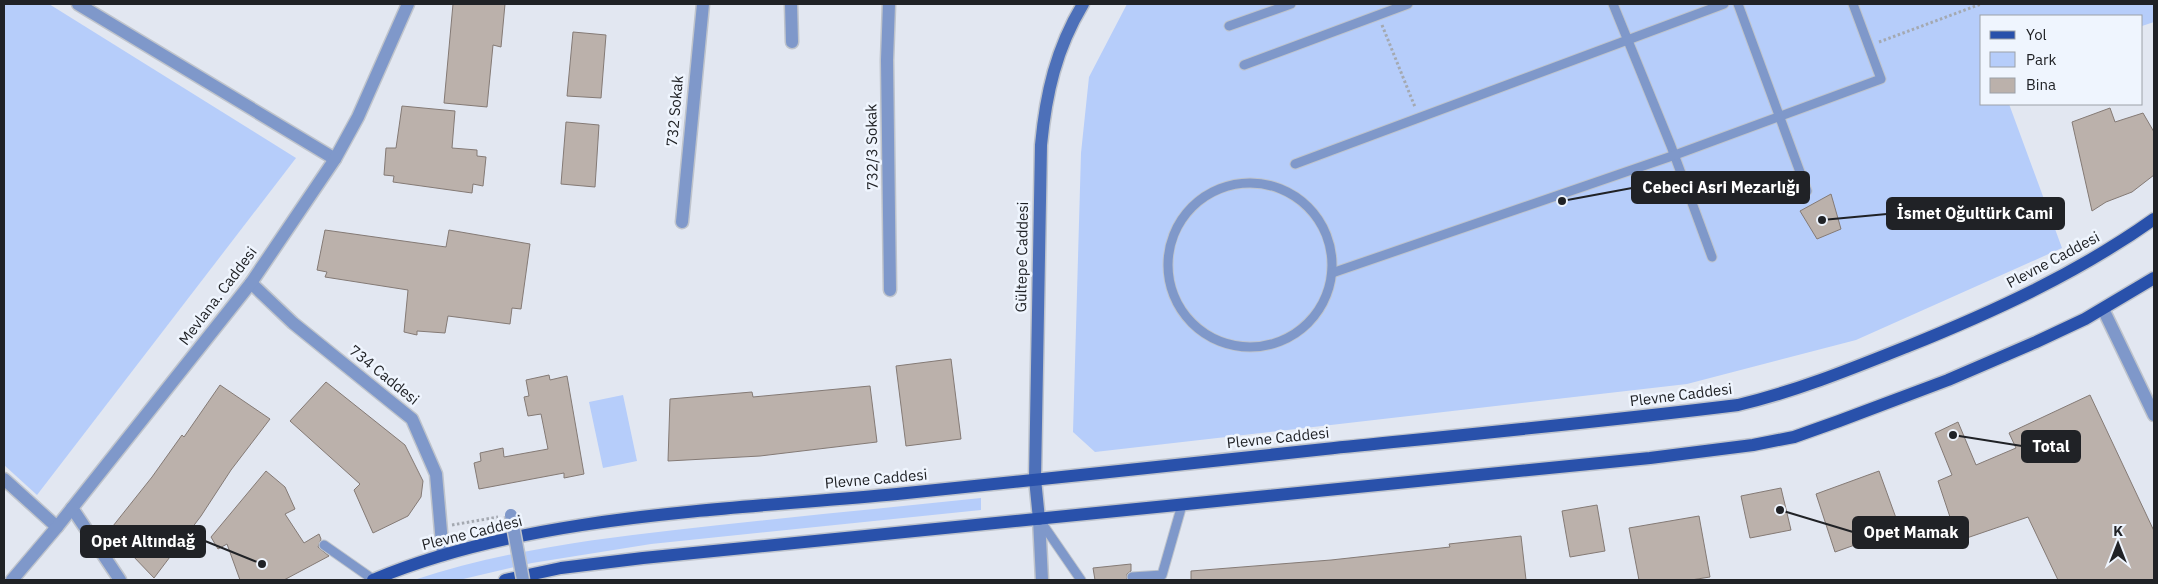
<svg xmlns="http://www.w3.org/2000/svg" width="2158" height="584" font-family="'IBM Plex Sans',sans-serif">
<rect width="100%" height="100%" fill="#e2e7f1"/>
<g fill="#b6cdfa">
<polygon points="4,4 49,4 296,158 37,495 4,465"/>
<polygon points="1127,4 2154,4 2154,22 2142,26 2142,16 1982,16 1982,104 2009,104 2062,248 1856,340 1687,384 1095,452 1073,432 1081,153 1089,77"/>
<polygon points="623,395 637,461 603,468 589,402"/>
<path d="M981,498V510L651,544L532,563L459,580H414C499,552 586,540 675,530C777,518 879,509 981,498Z"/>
</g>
<g fill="#bbb1ab" stroke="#847a75">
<polygon points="453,4 505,4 501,47 493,45 487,107 444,103"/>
<polygon points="573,32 606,35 601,98 567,96"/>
<polygon points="402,106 455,111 452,148 477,150 477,156 486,157 483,186 473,184 472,193 393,182 394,176 384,175 386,148 396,148"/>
<polygon points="2110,108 2115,122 2143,113 2154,132 2154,175 2132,192 2106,202 2092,211 2072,122"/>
<polygon points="566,122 599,125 595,187 561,184"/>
<polygon points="1831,194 1841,229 1817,239 1800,211"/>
<polygon points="325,230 446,247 449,230 530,244 521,309 512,308 510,324 448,316 445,333 417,331 417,335 404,332 408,290 325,277 327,272 317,270"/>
<polygon points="951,359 961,439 906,446 896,366"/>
<polygon points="549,375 550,380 567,376 584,474 564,478 564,473 479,489 474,463 481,461 480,453 503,448 504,457 548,449 541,414 528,416 524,397 529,396 526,380"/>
<polygon points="326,382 405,445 423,481 421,497 408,516 373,533 354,490 360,484 290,421"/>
<polygon points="220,385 270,419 231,470 201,516 154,578 109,531 152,477 182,435 184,437"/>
<polygon points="870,386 877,442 760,456 668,461 670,399 752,392 753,397"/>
<polygon points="2090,395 2154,531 2154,580 2058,580 2028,517 1958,541 1938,481 1952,475 1935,433 1958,422 1976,465 2016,448 2009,433"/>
<polygon points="266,471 285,487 295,509 285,514 304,543 319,534 321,539 318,547 329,556 284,580 240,580 227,544 218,549 211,537"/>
<polygon points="1879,471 1900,529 1835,552 1816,494"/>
<polygon points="1781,488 1791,530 1750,538 1741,496"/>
<polygon points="1597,505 1605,551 1570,557 1562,511"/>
<polygon points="1699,516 1710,577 1691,580 1639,580 1629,528"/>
<polygon points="1521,536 1526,580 1191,580 1191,571 1331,560 1450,547 1449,544"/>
<polygon points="1131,564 1131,571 1127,574 1127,580 1095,580 1093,568"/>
</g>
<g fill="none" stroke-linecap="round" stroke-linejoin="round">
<g stroke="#bfc4cc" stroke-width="11">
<g id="service">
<polyline points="1613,4 1671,146 1712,257"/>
<polyline points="1738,4 1807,191"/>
<polyline points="1229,26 1291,4"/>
<polyline points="1244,65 1408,4"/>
<polyline points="1295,164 1724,4"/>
<circle cx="1250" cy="265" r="82"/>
<polyline points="1332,273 1675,155 1881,79 1853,4"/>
<polyline points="1039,519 1081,580"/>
<polyline points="324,545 374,580"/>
<polyline points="1132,577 1162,575 1182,505"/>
</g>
</g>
<g stroke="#bfc4cc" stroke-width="15">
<g id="minor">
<polyline points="78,4 335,159"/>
<polyline points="791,4 792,42"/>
<polyline points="889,4 887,60 890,290"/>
<polyline points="682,222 703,4"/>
<polyline points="4,479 57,527"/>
<polyline points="72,508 120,580"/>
</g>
</g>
<g stroke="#bfc4cc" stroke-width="15">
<g id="tertiary">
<polyline points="251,283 293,323 412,419 436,474 443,555"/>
<polyline points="2103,309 2154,415"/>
<polyline points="1039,519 1042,580"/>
<polyline points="12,580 57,527 251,283 335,159 358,117 408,4"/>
</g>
</g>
<g stroke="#bfc4cc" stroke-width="15">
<path id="secondary" d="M1039,519L1035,479L1041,145C1046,93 1056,49 1083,4"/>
</g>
<g stroke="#bfc4cc" stroke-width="15">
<g id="primary">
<path d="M373,580C529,514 729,510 897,494C1040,480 1182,464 1325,449C1463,435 1601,422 1738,405C1797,391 1851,369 1906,347C1993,312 2078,273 2154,219"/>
<polyline points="505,580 561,568 643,558 1650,458 1753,445 1794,437 1839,421 1948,380 2036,342 2085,319 2154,278"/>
</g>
</g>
<g stroke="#a4a9b1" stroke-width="3" stroke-dasharray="2.5 2.5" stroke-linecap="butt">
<polyline points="1382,25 1415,107"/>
<polyline points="1879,42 1981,4"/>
<polyline points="452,525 498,517"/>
</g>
<use href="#service" stroke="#7f98ca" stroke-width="9"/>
<use href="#minor" stroke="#7f98ca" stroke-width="12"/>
<use href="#tertiary" stroke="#7f98ca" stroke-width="12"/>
<use href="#secondary" stroke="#4d70b9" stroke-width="12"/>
<use href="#primary" stroke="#2951ab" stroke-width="12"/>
<g stroke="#bfc4cc" stroke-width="15" stroke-linecap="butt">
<polyline id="pedestrian-bridge" points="511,515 523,580"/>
</g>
<use href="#pedestrian-bridge" stroke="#7f98ca" stroke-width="12"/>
</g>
<g text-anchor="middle" stroke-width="5" stroke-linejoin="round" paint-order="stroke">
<g font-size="15" fill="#202226" stroke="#eff5fe">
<text transform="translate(675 111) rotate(-85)" y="5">732 Sokak</text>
<text transform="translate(872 147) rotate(-91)" y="5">732/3 Sokak</text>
<text transform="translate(1022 257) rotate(-89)" y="5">Gültepe Caddesi</text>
<text transform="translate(2053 260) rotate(-28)" y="5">Plevne Caddesi</text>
<text transform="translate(218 296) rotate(-53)" y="5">Mevlana. Caddesi</text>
<text transform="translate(384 375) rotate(39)" y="5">734 Caddesi</text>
<text transform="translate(1681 395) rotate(-7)" y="5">Plevne Caddesi</text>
<text transform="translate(1278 438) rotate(-6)" y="5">Plevne Caddesi</text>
<text transform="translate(876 479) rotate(-5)" y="5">Plevne Caddesi</text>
<text transform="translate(472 533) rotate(-14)" y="5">Plevne Caddesi</text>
</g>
</g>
<path fill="none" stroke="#202226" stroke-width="2" d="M1562 201L1632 188M1822 220L1887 214M1953 435L2022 446M1780 510L1853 532M262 564L205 541"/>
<g fill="#202226" stroke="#eff5fe" stroke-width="2">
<circle cx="1562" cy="201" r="5"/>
<circle cx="1822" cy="220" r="5"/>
<circle cx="1953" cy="435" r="5"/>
<circle cx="1780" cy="510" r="5"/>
<circle cx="262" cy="564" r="5"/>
</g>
<g fill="#202226" stroke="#202226" stroke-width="2">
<rect x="1632" y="172" width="177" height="31" rx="5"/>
<rect x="1887" y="198" width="177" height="31" rx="5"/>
<rect x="2022" y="431" width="58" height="31" rx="5"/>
<rect x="1853" y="517" width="115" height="31" rx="5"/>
<rect x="81" y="526" width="124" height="31" rx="5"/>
</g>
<g font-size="16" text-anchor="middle" font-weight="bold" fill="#fff">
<text x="1721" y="193">Cebeci Asri Mezarlığı</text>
<text x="1975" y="219">İsmet Oğultürk Cami</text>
<text x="2051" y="452">Total</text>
<text x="1911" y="538">Opet Mamak</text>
<text x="143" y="547">Opet Altındağ</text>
</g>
<rect width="2158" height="584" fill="none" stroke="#202226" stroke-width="10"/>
<rect x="1980" y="15" width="162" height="90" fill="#eff5fe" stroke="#9ca1a8"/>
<rect x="1990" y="31" width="25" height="8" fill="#2951ab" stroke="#9ca1a8"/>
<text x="2026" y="40" font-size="15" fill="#202226">Yol</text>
<rect x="1990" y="52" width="25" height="15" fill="#b6cdfa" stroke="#9ca1a8"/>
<text x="2026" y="65" font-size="15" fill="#202226">Park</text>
<rect x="1990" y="78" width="25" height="15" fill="#bbb1ab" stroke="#9ca1a8"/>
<text x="2026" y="90" font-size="15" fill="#202226">Bina</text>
<g transform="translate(2118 544)" stroke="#eff5fe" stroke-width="4" paint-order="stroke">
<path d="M0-4L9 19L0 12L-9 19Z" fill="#202226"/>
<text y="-8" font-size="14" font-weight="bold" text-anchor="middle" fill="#202226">K</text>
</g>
</svg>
